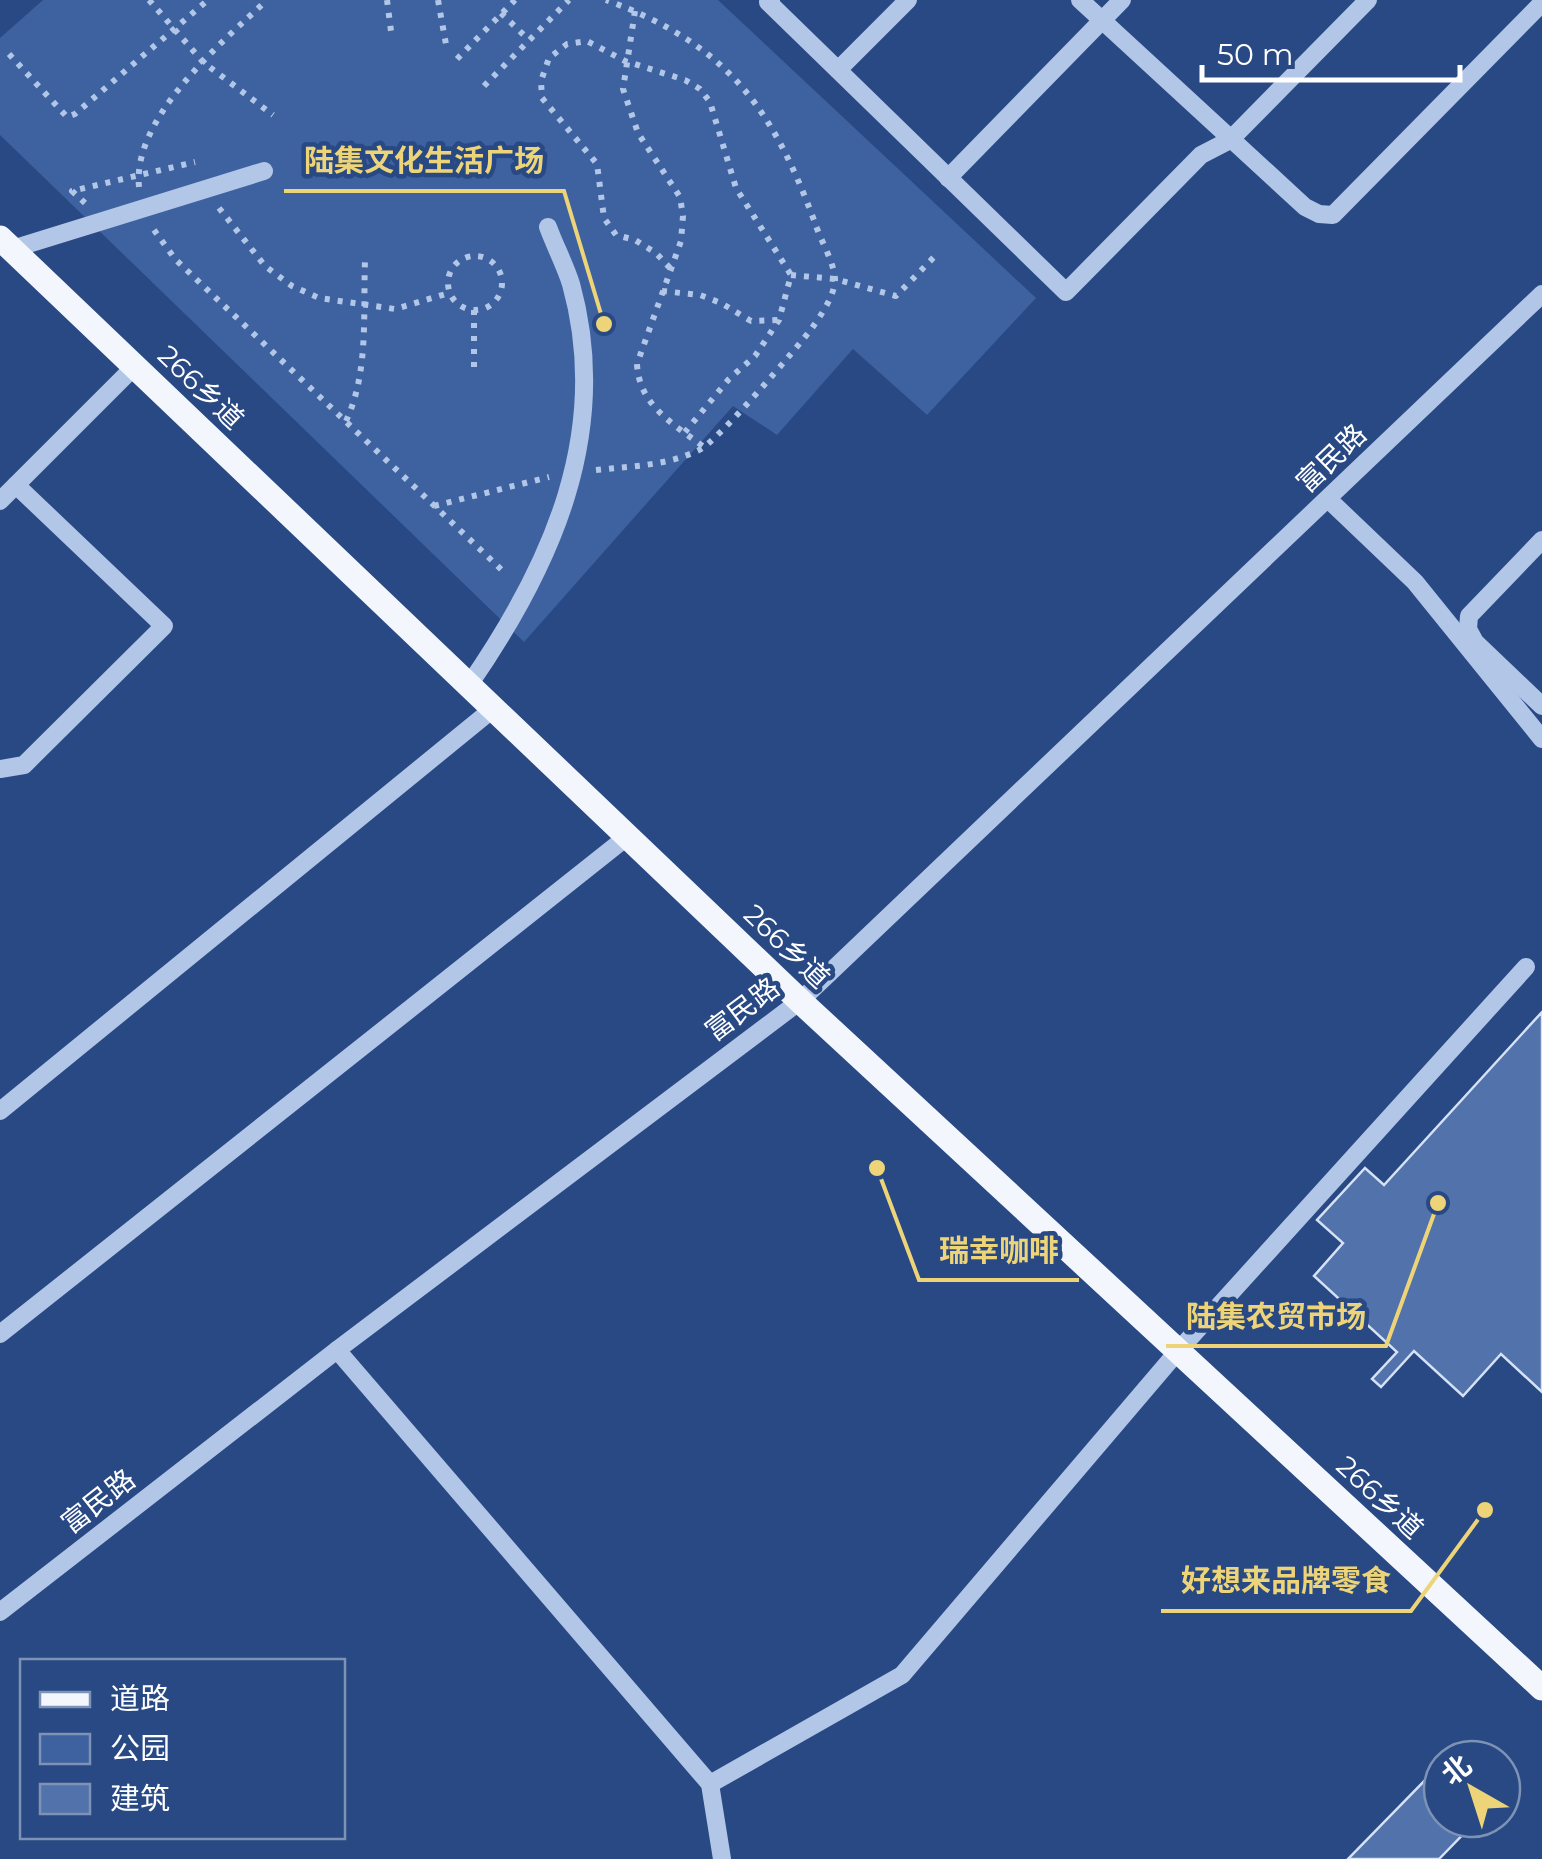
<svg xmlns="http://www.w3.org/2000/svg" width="1542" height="1859" font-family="Montserrat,'Noto Sans SC',sans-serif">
<rect width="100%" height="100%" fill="#284983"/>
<polygon fill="#3d629f" points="43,0 718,0 1036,298 927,415 853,349 777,435 733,406 524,642 0,135 0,38"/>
<g fill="#5172ab" stroke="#d5e1f5" stroke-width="2.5">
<polygon points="1542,1012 1542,1392 1501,1354 1463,1396 1414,1351 1381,1387 1372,1379 1397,1352 1314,1276 1343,1243 1317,1220 1365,1168 1384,1185"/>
<polygon points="1434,1771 1442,1780 1442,1819 1478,1819 1439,1859 1348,1859"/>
</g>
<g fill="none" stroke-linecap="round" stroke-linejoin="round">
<g stroke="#b2c6e7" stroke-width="6" stroke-dasharray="5 8" stroke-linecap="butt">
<polyline points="149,0 203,62 273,115"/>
<polyline points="387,0 391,31"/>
<polyline points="438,0 447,50"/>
<path d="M635,11L623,89L638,133L680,197L683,216L681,241L637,364C639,406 674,424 705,448"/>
<polyline points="501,13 529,40"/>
<polyline points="9,54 67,117 75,114 208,0"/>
<polyline points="457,59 515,0"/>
<polyline points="484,86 569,0"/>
<path d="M139,187C132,118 221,43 267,0"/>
<polyline points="85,203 72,191 195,162"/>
<polyline points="219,208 265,266 292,286 319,298 395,309 449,293"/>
<polyline points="154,230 175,259 506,574"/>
<circle cx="475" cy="283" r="27"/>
<polyline points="670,268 656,253 635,240 616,235 604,218 597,164 542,98 541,81 549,58 567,44 587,41 625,61 685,80 700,89 710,102 736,188 791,275 779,320 755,356 729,379 685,432"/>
<polyline points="791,275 835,279 896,296 936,255"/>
<polyline points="662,291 700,295 721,303 751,321 779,320"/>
<polyline points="474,367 474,310"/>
<path d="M346,421C369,372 363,314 365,260"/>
<path d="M596,470C632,466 666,466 699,450C716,443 797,348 812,328C821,315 834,297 835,280C835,264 820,239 815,223C772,106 726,44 606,0"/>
<polyline points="434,506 549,477"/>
</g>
<g stroke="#b2c6e7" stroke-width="18">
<polyline points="771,0 768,2 1066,292 1201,155 1230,140 1368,0"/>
<polyline points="1080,0 1305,207 1319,214 1333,215 1542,3"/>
<polyline points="838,70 908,0"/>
<polyline points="948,178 1122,0"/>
<polyline points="12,249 264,171"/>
<polyline points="1328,499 1415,582 1542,739"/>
<polyline points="0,501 135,366"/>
<polyline points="1542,540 1469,616 1468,629 1475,642 1542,706"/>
<path d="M469,685C552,565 612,432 571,284C565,265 555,246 548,227"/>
<polyline points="0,769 24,765 164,626 16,485"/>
<polyline points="0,1111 494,708"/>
<polyline points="0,1334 628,836"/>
<polyline points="337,1350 710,1784 722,1859"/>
<polyline points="0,1612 337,1350 800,1001 1542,294"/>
<polyline points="710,1784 902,1675 1178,1351 1526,967"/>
</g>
<polyline stroke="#f3f6fd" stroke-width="25" points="0,238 800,1001 1542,1688"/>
</g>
<g text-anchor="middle" stroke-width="9" stroke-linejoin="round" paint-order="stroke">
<g font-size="28" fill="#fff" stroke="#284983">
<text transform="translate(201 387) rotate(44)" y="10">266乡道</text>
<text transform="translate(1331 458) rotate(-44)" y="10">富民路</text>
<text transform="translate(787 946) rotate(44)" y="10">266乡道</text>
<text transform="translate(742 1009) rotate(-37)" y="10">富民路</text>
<text transform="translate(1380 1497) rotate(43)" y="10">266乡道</text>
<text transform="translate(98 1501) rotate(-38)" y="10">富民路</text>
</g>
</g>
<path fill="none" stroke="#eed478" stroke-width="4" d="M604 324L564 191H284M877 1168L919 1280H1079M1438 1203L1386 1346H1166M1485 1510L1411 1611H1161"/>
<g fill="#eed478" stroke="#284983" stroke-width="4">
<circle cx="604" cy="324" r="10"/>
<circle cx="877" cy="1168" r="10"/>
<circle cx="1438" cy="1203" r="10"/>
<circle cx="1485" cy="1510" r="10"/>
</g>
<g font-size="30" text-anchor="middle" font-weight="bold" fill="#eed478" stroke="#284983" stroke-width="9" stroke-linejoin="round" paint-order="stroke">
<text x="424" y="171">陆集文化生活广场</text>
<text x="999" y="1261">瑞幸咖啡</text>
<text x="1276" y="1327">陆集农贸市场</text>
<text x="1286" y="1591">好想来品牌零食</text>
</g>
<rect x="20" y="1659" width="325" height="180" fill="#284983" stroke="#7e92b5" stroke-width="2.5"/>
<rect x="40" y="1692" width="50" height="15" fill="#f3f6fd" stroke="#7e92b5" stroke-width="2.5"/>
<text x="110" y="1709" font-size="30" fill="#ffffff">道路</text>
<rect x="40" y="1734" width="50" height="30" fill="#3d629f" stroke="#7e92b5" stroke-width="2.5"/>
<text x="110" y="1759" font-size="30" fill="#ffffff">公园</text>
<rect x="40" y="1784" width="50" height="30" fill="#5172ab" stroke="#7e92b5" stroke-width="2.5"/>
<text x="110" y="1809" font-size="30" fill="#ffffff">建筑</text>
<g transform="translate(1472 1789) rotate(321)"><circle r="48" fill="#284983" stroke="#7e92b5" stroke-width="2.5"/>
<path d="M0-8L18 38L0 25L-18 38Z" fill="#eed478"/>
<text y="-15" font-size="28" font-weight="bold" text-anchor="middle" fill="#ffffff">北</text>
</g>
<path d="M1202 65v15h258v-15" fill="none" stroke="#ffffff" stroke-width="5"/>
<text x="1217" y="65" font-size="30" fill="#ffffff" stroke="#284983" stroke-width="8" paint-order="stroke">50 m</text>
</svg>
